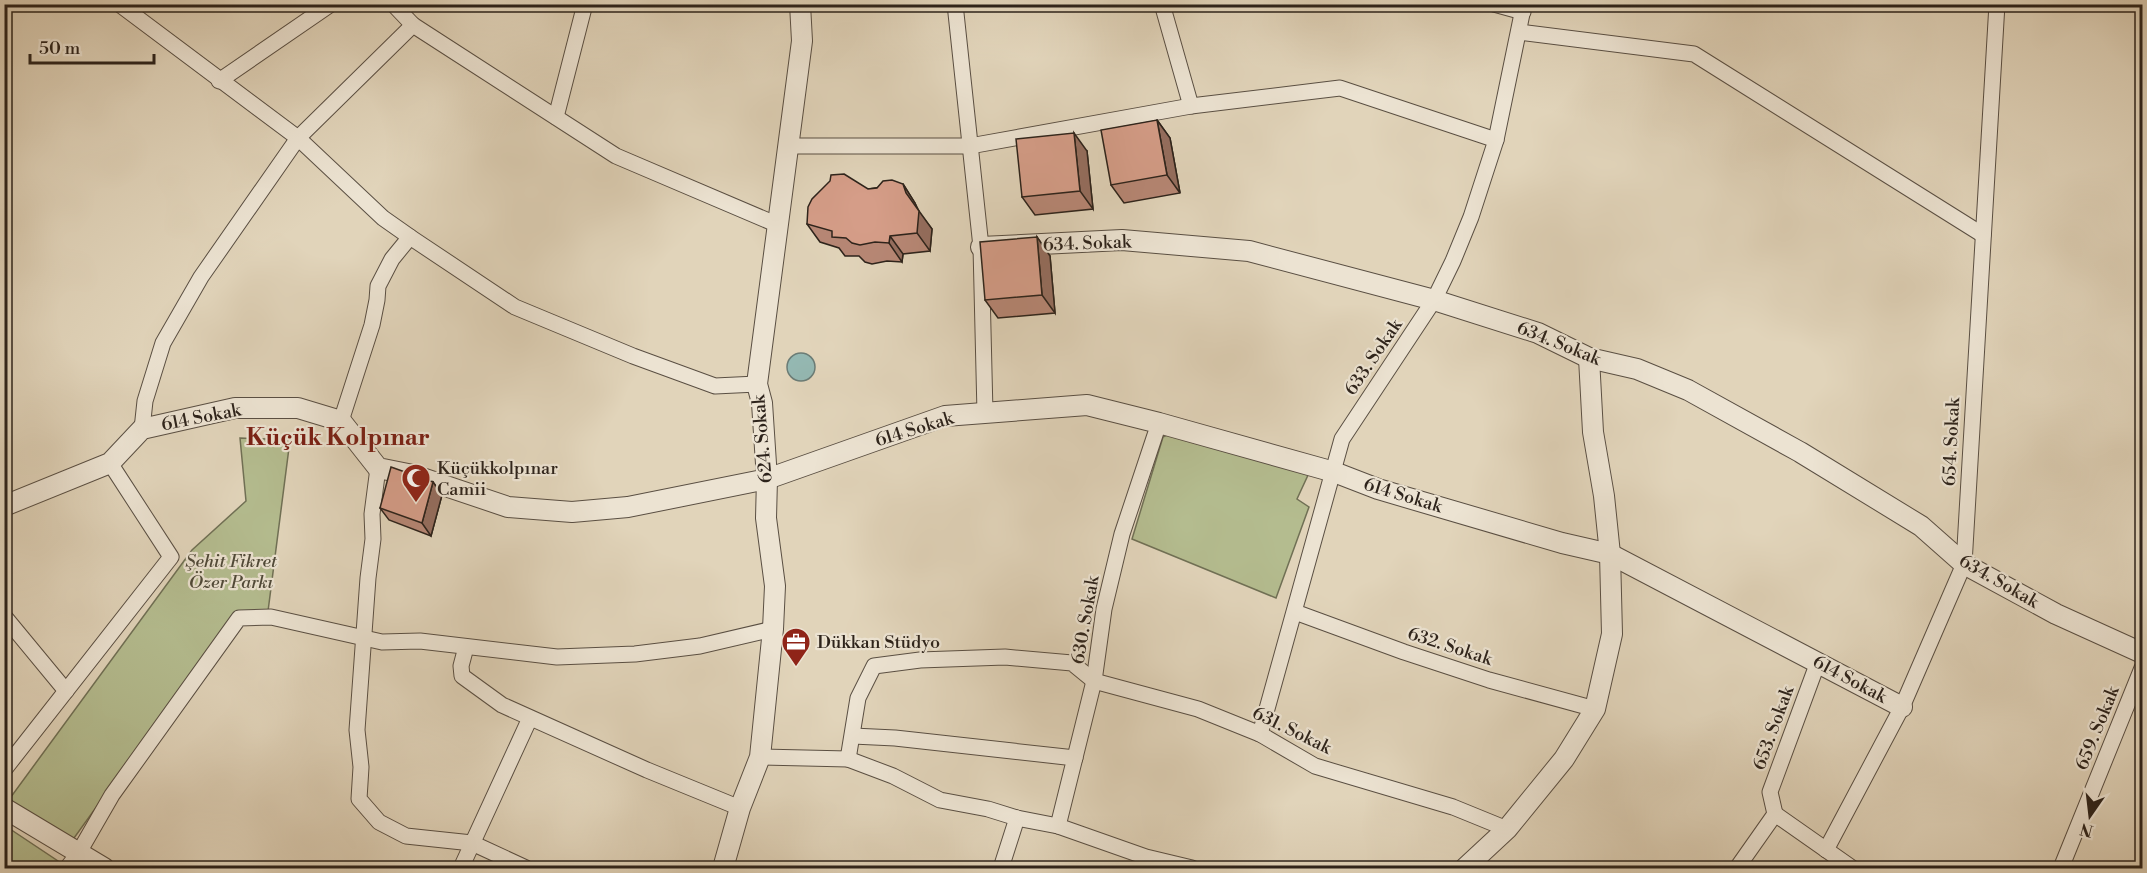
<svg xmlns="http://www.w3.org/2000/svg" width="2147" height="873" font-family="'Libre Bodoni',serif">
<rect width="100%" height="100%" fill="#e1d4ba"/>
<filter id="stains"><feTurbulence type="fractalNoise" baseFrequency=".00333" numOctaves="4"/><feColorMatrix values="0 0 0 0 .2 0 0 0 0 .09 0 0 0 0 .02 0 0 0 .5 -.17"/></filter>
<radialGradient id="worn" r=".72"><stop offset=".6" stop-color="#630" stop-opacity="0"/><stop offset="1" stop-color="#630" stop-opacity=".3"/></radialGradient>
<g fill="#b4bc8f" stroke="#707055" stroke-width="1.5">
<polygon points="1171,433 1309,473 1297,499 1309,507 1276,598 1132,539 1163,437"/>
<polygon points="240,438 290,440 267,619 237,612 69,845 5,805 192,550 246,501"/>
<polygon points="4,825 58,861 55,868 5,868"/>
</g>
<circle fill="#94b8b2" stroke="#6b7c76" stroke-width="1.5" cx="801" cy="367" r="14"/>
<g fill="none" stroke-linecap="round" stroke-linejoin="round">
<g stroke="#5a4f43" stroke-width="17">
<g id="minor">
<polyline points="119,4 298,138 383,218 410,237 392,259 378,286 377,300 372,325 341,421"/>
<polyline points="393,4 413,25"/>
<polyline points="955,4 981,247 985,413"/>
<polyline points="1162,4 1191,106"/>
<polyline points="1494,4 1523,12"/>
<polyline points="1519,32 1694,54 1983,235"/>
<polyline points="219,81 331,4"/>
<polyline points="556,117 585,4"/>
<polyline points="788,146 970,146 1191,106 1340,88 1496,140"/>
<polyline points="410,237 515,307 633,356 715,386 757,384"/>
<polyline points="142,429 145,401 163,343 201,277 298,138 413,25 616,156 778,225"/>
<polyline points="378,468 372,514 373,539 368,578 357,730 361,767 359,799 379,822 406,836 472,843 526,868"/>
<polyline points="1295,612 1404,652 1489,680 1595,709"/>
<polyline points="4,616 66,691"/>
<polyline points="466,647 461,666 462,676 502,705 647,770 740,808"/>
<polyline points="1260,734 1342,439 1434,300 1453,261 1471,217 1496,140 1524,4"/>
<polyline points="853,736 895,738 1075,758"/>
<polyline points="760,757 848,759 858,698 874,666 920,660 1005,657 1072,663 1094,681 1198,709 1260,734 1315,766 1453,807 1507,829"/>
<polyline points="848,759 893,776 940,800 988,809 1017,818 1058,826 1146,857 1192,868"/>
<polyline points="4,770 171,557 110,463"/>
<polyline points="1775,814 1852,868"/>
<polyline points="1058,826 1094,681 1104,609 1122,534 1159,423"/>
<polyline points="1826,850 1902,707 1964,564 1997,4"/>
<polyline points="67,868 78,854 112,795 239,618 271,617 382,642 420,641 557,657 635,654 700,646 773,629"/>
<polyline points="461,868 530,718"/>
<polyline points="1001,868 1017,818"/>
<polyline points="1737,868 1775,814 1770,792 1818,662"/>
<polyline points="2061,868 2142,668"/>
</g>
</g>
<g stroke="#5a4f43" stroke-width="22">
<g id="tertiary">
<polyline points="981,247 1122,240 1249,251 1434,300 1538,333 1589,358 1637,369 1688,390 1800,452 1921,526 1964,564 2056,614 2142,653"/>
<polyline points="4,506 110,463 142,429 235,408 298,408 341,421 378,468 413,475 508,507 572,512 628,507 767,479 945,416 1087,405 1159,423 1334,472 1378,489 1562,543 1610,554 1902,707"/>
<polyline points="4,808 104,868"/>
<polyline points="723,868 740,808 760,757 773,629 775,586 766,518 767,479 762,403 757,384 802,41 800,4"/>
<polyline points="1465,868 1507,829 1564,759 1595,709 1612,634 1610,554 1604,496 1593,432 1589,358"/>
</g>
</g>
<use href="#minor" stroke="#ece3d2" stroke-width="15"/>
<use href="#tertiary" stroke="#ece3d2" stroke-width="20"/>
</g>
<g fill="#b78775" stroke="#2d231b" stroke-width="1.5">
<polygon points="1157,120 1170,138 1180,193 1124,203 1111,185"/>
<polygon points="1087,151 1093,209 1035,215 1022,197"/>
<polygon points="903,184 915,203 918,211 932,229 930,251 903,254 902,262 887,261 872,264 865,262 859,256 845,256 839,248 820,242 807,224 868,189"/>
<polygon points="1037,237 1050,256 1055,313 998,318 985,300"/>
<polygon points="433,482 442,495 431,536 389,520 380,508"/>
</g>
<g fill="#956e5f" stroke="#2d231b" stroke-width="1.5">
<polygon points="1157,120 1170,138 1180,193 1167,175"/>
<polygon points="1074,133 1087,151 1093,209 1080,191"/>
<polygon points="903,184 915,203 919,211 932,229 930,251 917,233"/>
<polygon points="890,236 903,254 902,262 889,243"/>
<polygon points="1037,237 1050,256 1055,313 1042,295"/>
<polygon points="433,482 442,495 431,536 422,523"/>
</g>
<g fill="#d59d88" stroke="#2d231b" stroke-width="1.5">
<polygon points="1157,120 1167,175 1111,185 1101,130"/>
<polygon points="1074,133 1080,191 1022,197 1016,139"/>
<polygon points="844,174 868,189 877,188 883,181 892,180 903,184 906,193 919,211 917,233 890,236 889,243 875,242 860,245 852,243 846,238 832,237 832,231 807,224 808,207 812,199 830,181 831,175"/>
<polygon points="1037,237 1042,295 985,300 980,242"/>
<polygon points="391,467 433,482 422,523 380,508"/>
</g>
<defs>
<g id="mosque-pin" transform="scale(1.5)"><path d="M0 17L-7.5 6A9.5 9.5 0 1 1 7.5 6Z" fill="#8f2418" stroke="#ece3d2"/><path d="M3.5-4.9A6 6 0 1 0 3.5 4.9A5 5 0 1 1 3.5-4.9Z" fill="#fff"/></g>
<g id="office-pin" transform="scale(1.5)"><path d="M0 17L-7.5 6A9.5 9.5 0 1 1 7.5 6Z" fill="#8f2418" stroke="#ece3d2"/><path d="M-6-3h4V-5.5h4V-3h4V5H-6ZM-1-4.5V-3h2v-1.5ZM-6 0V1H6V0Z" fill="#fff"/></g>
</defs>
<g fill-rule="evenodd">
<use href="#mosque-pin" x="416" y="478"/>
<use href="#office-pin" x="796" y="642"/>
</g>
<g text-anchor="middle" stroke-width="4.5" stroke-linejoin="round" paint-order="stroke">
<g font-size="18" fill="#2d231b" stroke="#ece3d2">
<text transform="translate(1087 243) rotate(-2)" y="6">634. Sokak</text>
<text transform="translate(1559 343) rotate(22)" y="6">634. Sokak</text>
<text transform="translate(1373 357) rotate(-56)" y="6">633. Sokak</text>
<text transform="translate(201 417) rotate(-11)" y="6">614 Sokak</text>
<text transform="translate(914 429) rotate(-17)" y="6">614 Sokak</text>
<text transform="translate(762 439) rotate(-95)" y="6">624. Sokak</text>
<text transform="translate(1951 442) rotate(-87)" y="6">654. Sokak</text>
<text transform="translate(1403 495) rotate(17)" y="6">614 Sokak</text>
<text transform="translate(1999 581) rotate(30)" y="6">634. Sokak</text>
<text transform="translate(1085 620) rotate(-80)" y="6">630. Sokak</text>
<text transform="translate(1450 646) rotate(18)" y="6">632. Sokak</text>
<text transform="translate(1850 679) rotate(28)" y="6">614 Sokak</text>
<text transform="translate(1773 728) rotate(-70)" y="6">653. Sokak</text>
<text transform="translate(2097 728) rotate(-68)" y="6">659. Sokak</text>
<text transform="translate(1292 730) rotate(26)" y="6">631. Sokak</text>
</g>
<g font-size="18" fill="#2d231b" stroke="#ece3d2" text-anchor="start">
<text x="437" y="474">Küçükkolpınar<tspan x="437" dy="21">Camii</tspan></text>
<text x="817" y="648">Dükkan Stüdyo</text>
</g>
<g font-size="18" font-style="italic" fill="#4f4938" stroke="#ece3d2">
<text x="231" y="567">Şehit Fikret<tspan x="231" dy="21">Özer Parkı</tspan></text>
</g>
<g font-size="24" font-weight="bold" fill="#7a1f14" stroke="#ece3d2">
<text x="338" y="445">Küçük Kolpınar</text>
</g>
</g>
<rect width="2147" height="873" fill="none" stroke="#e1d4ba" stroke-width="24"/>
<rect x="6" y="6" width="2135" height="861" fill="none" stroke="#2d231b" stroke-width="3"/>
<rect x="12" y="12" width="2123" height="849" fill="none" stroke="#2d231b" stroke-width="1.5"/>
<g transform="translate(2090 816) rotate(194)" stroke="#ece3d2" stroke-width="4.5" paint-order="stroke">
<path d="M0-4.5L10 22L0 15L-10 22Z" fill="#2d231b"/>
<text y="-9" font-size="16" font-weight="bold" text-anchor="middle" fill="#2d231b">N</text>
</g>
<path d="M30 54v9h124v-9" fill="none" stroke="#2d231b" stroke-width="3"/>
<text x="39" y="54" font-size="18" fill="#2d231b" stroke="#ece3d2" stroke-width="4.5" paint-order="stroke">50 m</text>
<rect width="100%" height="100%" filter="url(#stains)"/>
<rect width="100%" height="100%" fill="url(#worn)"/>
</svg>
